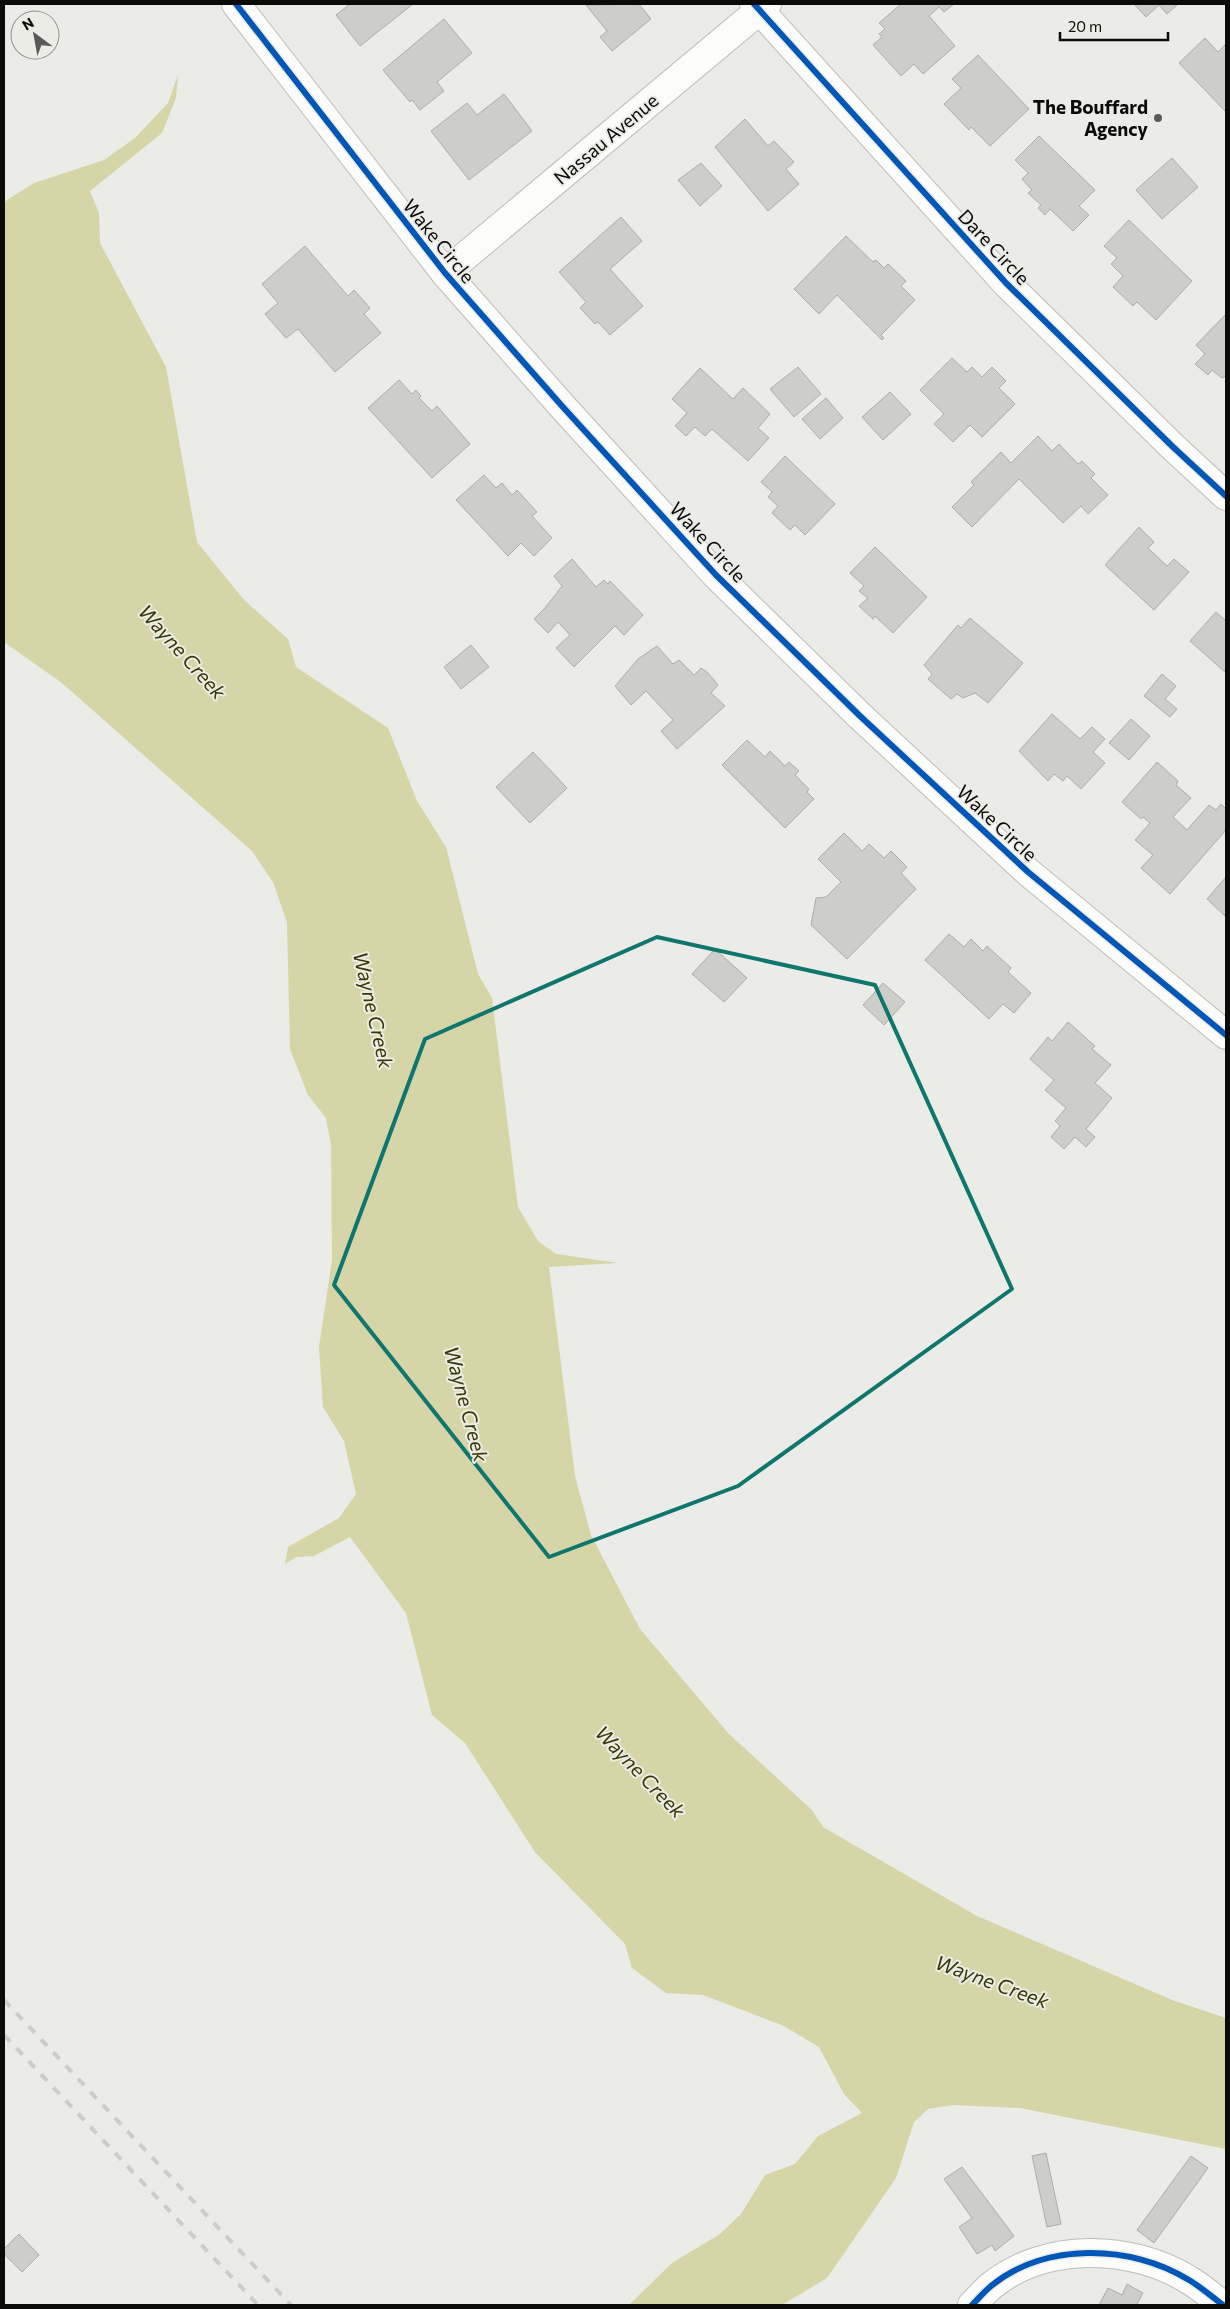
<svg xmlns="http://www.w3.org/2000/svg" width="1230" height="2309" font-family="Commissioner,sans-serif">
<rect width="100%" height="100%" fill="#ebebe7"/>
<polygon fill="#d6d5a7" points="178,75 176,98 162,133 90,191 99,213 100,243 166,367 197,542 244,600 288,639 296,667 388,728 417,801 446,847 478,974 492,998 518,1207 538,1241 556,1254 618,1263 549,1267 575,1476 591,1535 640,1629 729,1734 812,1810 823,1827 977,1916 1172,2000 1226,2018 1226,2149 1020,2108 953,2105 928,2109 914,2122 896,2178 827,2278 782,2305 629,2305 672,2263 720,2234 741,2214 765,2175 795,2164 818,2136 862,2113 844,2094 819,2047 784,2026 703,1995 666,1993 632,1968 625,1944 535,1852 465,1743 432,1715 406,1613 350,1537 314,1556 296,1557 285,1564 288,1547 339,1518 356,1494 344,1441 323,1407 319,1347 332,1260 331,1145 326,1118 308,1095 290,1049 287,922 273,882 252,851 62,683 4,642 4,202 34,183 104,160 135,138 168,103"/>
<g fill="#cdcdca" stroke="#adadaa">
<polygon points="350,4 413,4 360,46 336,15"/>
<polygon points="639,4 651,19 612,51 600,37 607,31 586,5"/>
<polygon points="901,4 954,4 944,12 939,7 929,16 955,46 923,74 914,64 901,76 873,45 882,37 879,34 885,29 879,23"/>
<polygon points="1134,4 1178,4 1167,14 1159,5 1146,17"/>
<polygon points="444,19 472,53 437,82 444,91 420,110 412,100 410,102 383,70"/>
<polygon points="1205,38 1218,52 1226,44 1226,112 1179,63"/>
<polygon points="978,55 1029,109 990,146 971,127 969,130 944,104 961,88 952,79"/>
<polygon points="504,94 532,131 469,180 431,131 467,103 477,115"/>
<polygon points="745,119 768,146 774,141 794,162 786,169 799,184 768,211 715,147"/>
<polygon points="1039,136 1095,190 1079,206 1089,215 1073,231 1050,209 1045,215 1038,208 1041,205 1028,193 1032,190 1022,179 1028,173 1015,160"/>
<polygon points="1172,158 1198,187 1162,219 1136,190"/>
<polygon points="701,163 722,186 700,206 678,180"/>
<polygon points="621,217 642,241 610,269 643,306 610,335 598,322 595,324 580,308 586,302 559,272"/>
<polygon points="1129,220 1192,281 1156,320 1137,302 1133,306 1113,287 1123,276 1111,264 1117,258 1104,246"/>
<polygon points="846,236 873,262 876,260 884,268 888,264 906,281 901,286 915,300 881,335 884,338 882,340 837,295 819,314 794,289"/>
<polygon points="305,246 348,296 354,290 370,308 364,314 381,333 335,372 298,329 286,338 265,314 278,303 262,284"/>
<polygon points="1226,314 1226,376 1222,378 1212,370 1208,375 1195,364 1205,354 1196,345"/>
<polygon points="952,358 967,372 972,367 982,377 992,367 1006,381 999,388 1015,404 982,437 970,425 953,442 934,424 944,414 920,390"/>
<polygon points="798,367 821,394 794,417 770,389"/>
<polygon points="700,368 733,399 743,388 770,414 758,428 769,438 748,461 712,429 705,436 695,427 686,436 675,426 687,413 672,399"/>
<polygon points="399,380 412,394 416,390 421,396 419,398 432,411 437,406 470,444 432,478 368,408"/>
<polygon points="890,392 911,414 883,440 862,417"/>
<polygon points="826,398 843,418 820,439 802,419"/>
<polygon points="1038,436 1052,451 1059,444 1078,464 1082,461 1095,474 1091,478 1108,495 1088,514 1081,506 1063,523 1019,479 972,527 952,507 974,485 971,482 1001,452 1011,463"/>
<polygon points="785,456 835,504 805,535 795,525 790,530 772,513 778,506 768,497 772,492 761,482"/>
<polygon points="484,475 496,488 502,483 512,495 517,490 537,512 532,516 552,538 534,556 521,543 508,556 456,500"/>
<polygon points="1139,527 1154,542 1148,548 1167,566 1174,559 1189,572 1154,610 1105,565"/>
<polygon points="875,547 927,597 893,633 875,616 873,619 859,606 868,598 859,591 864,586 850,573"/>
<polygon points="572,559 596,587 604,580 608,584 610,581 643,615 624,635 615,626 574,667 556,648 570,635 558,622 548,633 534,619 545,608 562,586 554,576"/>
<polygon points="1216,612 1226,621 1226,673 1190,641"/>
<polygon points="970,618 1023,663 988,703 975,693 963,698 957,694 951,699 928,679 932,674 924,665 958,625 961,628"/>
<polygon points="471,645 489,667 461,689 444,667"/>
<polygon points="657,646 673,664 679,660 694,675 701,668 708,673 718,685 711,693 725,706 677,749 661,731 673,720 646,691 631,705 615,686 638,659"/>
<polygon points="1162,674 1176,686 1165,699 1177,709 1170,717 1144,696"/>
<polygon points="1052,714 1080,739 1092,727 1105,739 1093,752 1105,763 1081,789 1067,776 1063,781 1054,774 1048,781 1019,751"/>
<polygon points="1131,719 1150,736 1129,760 1109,743"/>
<polygon points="747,740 765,757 770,751 785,766 789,762 799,771 795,775 809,789 807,792 814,799 785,828 722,765"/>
<polygon points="533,752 567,788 530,823 496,787"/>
<polygon points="1157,762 1178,781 1176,785 1191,798 1173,817 1187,830 1209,805 1216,810 1221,804 1226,809 1226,830 1170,894 1141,868 1153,855 1135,840 1150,823 1143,817 1141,819 1122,802"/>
<polygon points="844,833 862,851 869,844 884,858 891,851 907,867 901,873 916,889 847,959 811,925 816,898 826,897 841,882 818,859"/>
<polygon points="1226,877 1226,917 1207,899"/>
<polygon points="949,934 964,947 971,939 983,951 987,946 1011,968 1008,972 1031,993 1014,1013 1003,1004 989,1019 925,960"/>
<polygon points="715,949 747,978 724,1002 692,974"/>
<polygon points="883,983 905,1002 884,1025 863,1005"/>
<polygon points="1068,1022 1095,1046 1092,1049 1111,1065 1095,1083 1112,1098 1086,1129 1095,1137 1086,1147 1075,1137 1064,1149 1051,1137 1060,1126 1055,1121 1066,1108 1045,1090 1054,1080 1030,1059 1048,1037 1052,1041"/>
<polygon points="1046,2153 1061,2224 1047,2227 1032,2156"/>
<polygon points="1191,2156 1208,2168 1154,2243 1137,2230"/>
<polygon points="962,2167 1014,2236 995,2251 992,2245 977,2254 959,2227 972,2218 944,2179"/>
<polygon points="19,2234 39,2255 22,2272 4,2254 4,2249"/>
<polygon points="1127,2284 1143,2293 1137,2304 1139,2305 1099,2305 1108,2288 1122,2295"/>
</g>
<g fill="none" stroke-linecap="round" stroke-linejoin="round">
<g stroke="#bdbdba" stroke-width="30">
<g id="minor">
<polyline points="236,4 445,273 562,406 716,575 860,716 1028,872 1226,1035"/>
<polyline points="754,4 1006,283 1173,447 1226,496"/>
<polyline points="445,273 767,4"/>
<path d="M972,2305C978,2299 984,2292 991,2286C1045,2242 1131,2244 1189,2280C1201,2287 1212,2297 1223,2305"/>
</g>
</g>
<use href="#minor" stroke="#fcfcfb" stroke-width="28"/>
<g stroke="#ccccca" stroke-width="4" stroke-dasharray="9 9" stroke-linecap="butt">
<polyline points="4,2000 291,2305"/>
<polyline points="4,2035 258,2305"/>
</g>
<g stroke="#ecece6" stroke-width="9">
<g id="cycleway">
<polyline points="236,4 445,273 562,406 716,575 860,716 1028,872 1226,1035"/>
<polyline points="754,4 1006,283 1173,447 1226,496"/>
<path d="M972,2305C978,2299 984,2292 991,2286C1045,2242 1131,2244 1189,2280C1201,2287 1212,2297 1223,2305"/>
</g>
</g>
<use href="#cycleway" stroke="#0057b8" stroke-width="6"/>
</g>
<path fill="none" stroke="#0f766e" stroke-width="4" stroke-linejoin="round" d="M657,937L875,985L1012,1289L738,1486L549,1557L334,1285L425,1039Z"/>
<circle fill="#595957" stroke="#ecece6" stroke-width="2" cx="1158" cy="118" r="5"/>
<g text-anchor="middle" stroke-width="4" stroke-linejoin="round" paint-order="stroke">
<g font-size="19" font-weight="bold" fill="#0b0b09" stroke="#ecece6" text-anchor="end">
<text x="1148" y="114">The Bouffard<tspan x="1148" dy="22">Agency</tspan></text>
</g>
<g font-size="19" fill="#0b0b09" stroke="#ecece6">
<text transform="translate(606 139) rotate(-40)" y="7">Nassau Avenue</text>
<text transform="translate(439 241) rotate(51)" y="7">Wake Circle</text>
<text transform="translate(994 247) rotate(47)" y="7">Dare Circle</text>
<text transform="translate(708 542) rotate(47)" y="7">Wake Circle</text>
<text transform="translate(997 823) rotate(43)" y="7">Wake Circle</text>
</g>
<g font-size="20" font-style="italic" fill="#3a3703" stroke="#ecece6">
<text transform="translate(182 652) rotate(48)" y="7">Wayne Creek</text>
<text transform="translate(373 1010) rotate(77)" y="7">Wayne Creek</text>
<text transform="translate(466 1404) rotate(75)" y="7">Wayne Creek</text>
<text transform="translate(640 1772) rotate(46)" y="7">Wayne Creek</text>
<text transform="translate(992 1982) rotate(20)" y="7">Wayne Creek</text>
</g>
</g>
<rect width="1230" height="2309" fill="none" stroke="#0b0b09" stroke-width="10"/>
<g transform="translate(35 35) rotate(328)"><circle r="24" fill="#ecece6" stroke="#92928e"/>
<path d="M0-4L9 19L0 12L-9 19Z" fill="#595957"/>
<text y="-8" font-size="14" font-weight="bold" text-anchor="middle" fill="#0b0b09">N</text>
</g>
<path d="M1060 32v8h108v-8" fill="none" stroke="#0b0b09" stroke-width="2.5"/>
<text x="1068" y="32" font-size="15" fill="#0b0b09" stroke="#ecece6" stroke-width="4" paint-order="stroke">20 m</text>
</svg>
